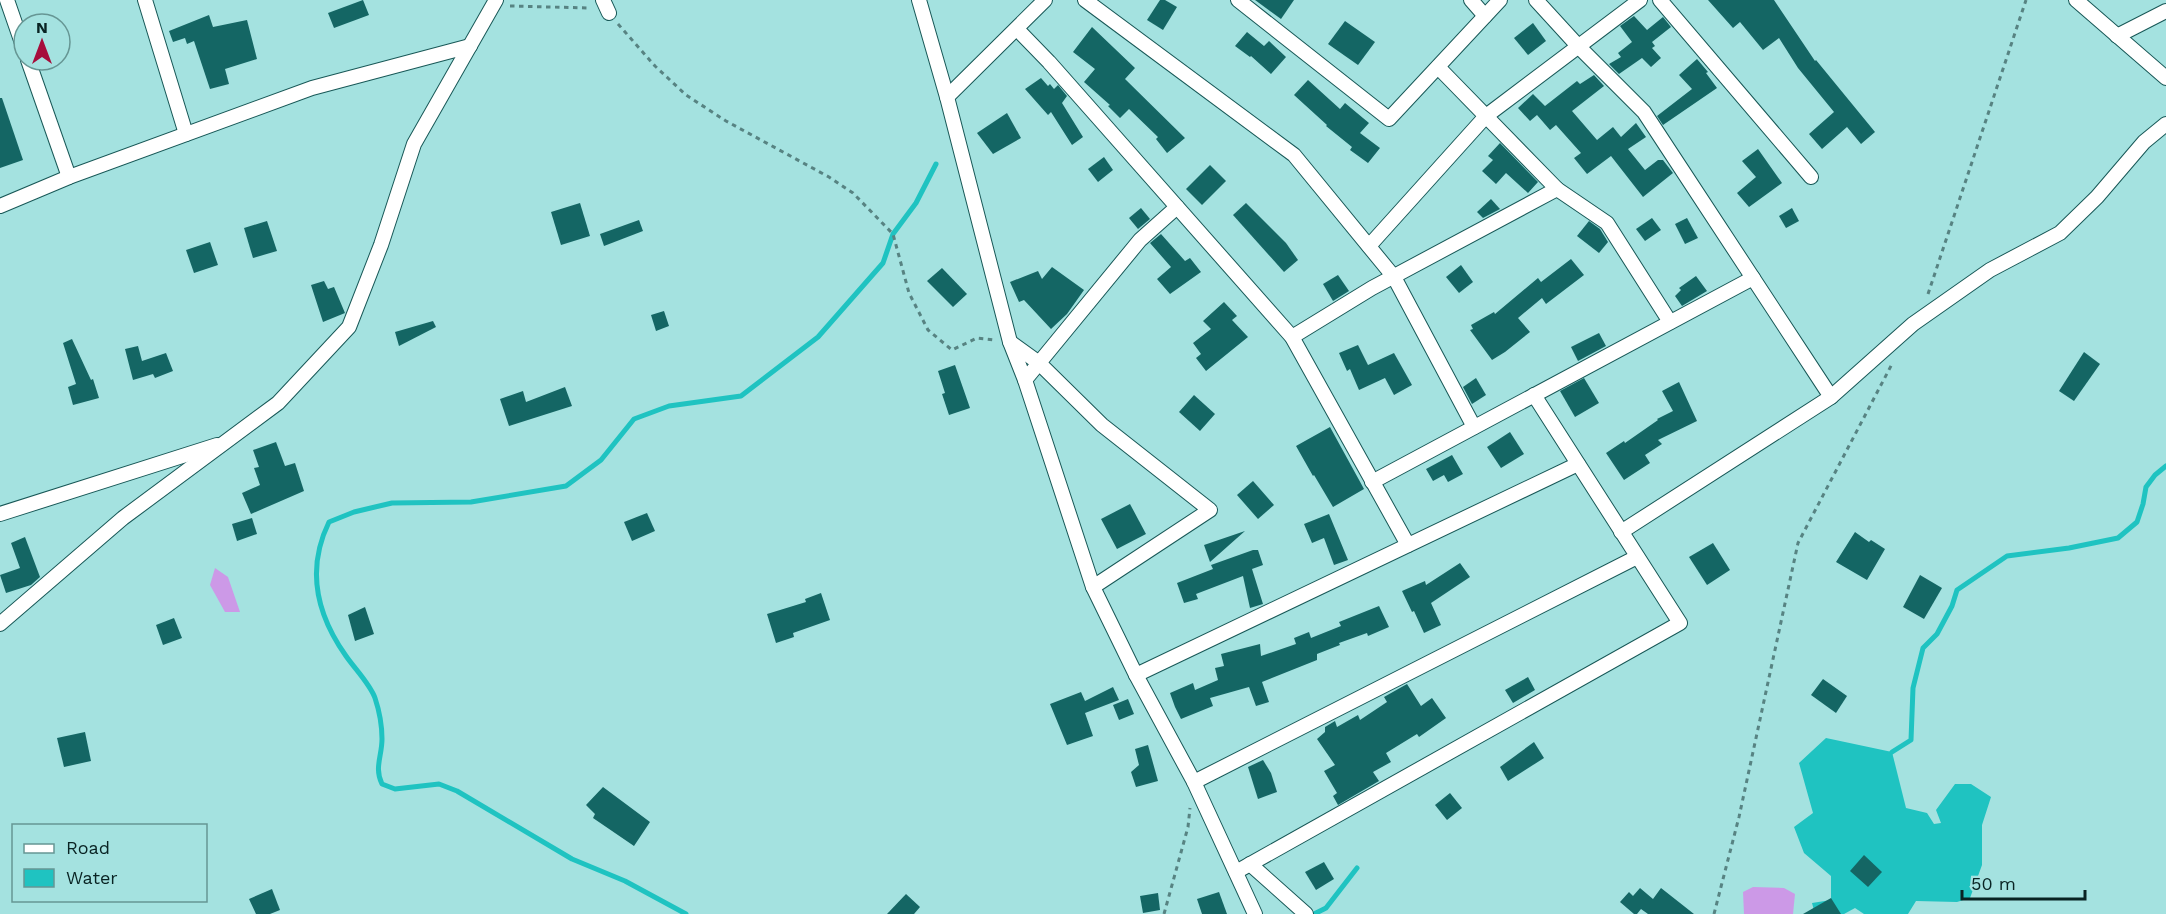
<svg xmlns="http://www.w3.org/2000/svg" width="2166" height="914" font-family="'Work Sans',sans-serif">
<rect width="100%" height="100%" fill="#a4e2e0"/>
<g fill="#cc99e7">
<polygon points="215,568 228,577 240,612 225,612 210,585"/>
<polygon points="1753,887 1784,888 1795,894 1793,914 1744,914 1743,892"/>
</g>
<polygon fill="#1fc3c1" points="1826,738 1892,752 1906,808 1927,813 1934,824 1941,823 1936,810 1955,784 1971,784 1991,797 1982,825 1982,865 1970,898 1957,902 1916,901 1908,914 1864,914 1855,908 1844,914 1815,914 1812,903 1831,900 1831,876 1804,853 1794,827 1813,813 1799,763"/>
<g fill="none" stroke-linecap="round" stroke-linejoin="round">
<g stroke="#1fc3c1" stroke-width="5">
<polyline points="1892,752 1911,740 1913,688 1923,648 1937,634 1952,606 1957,590 2007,556 2069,548 2118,538 2137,522 2143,504 2146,487 2155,475 2166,466"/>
<path d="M686,914L625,881L572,859L457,791L439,784L395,789L382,784C374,768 382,756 382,739C382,726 379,710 375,698C370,684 355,669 346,656C317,615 306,569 329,522L354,512L392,503L471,502L566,486L601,460L634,419L669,406L741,396L818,337L883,263L893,234L916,203L936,164"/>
<polyline points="1314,914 1326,908 1357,868"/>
</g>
</g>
<g fill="#146664">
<polygon points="363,0 369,15 334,28 328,13"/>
<polygon points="1160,0 1165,0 1177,7 1163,30 1147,20"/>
<polygon points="1255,0 1294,0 1281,19"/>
<polygon points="1708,0 1774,0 1815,61 1816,60 1875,132 1861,144 1847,127 1822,149 1809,134 1834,112 1798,68 1779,38 1763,50 1740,22 1733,28"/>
<polygon points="209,15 213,27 247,20 257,59 225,69 229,84 210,89 194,41 187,44 185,38 173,42 169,31"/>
<polygon points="1634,16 1647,30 1663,17 1671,27 1652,42 1655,46 1652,48 1661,58 1651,67 1642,58 1619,74 1609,64 1621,57 1618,53 1632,42 1620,26"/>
<polygon points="1345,21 1375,42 1358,65 1328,44"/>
<polygon points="1533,23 1546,41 1528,55 1514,38"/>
<polygon points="1092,27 1135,68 1125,79 1185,138 1167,153 1156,139 1158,137 1129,109 1120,118 1108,106 1110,105 1084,82 1095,69 1073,52"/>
<polygon points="1247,32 1264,46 1269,41 1286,57 1271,74 1251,56 1250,57 1235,46"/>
<polygon points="1697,59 1708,72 1706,73 1717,88 1663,125 1657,116 1692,89 1679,75"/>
<polygon points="1594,75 1604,86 1572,111 1597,140 1613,127 1621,137 1636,123 1646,137 1628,149 1645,170 1658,160 1663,160 1673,173 1643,197 1611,156 1587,174 1574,158 1581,153 1556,125 1550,130 1537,115 1530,121 1518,108 1533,94 1545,106 1577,81 1580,84"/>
<polygon points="1041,78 1048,86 1050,84 1054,89 1058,85 1067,96 1062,103 1083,137 1072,145 1051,112 1048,115 1025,89"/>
<polygon points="1308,80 1340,109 1345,103 1369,123 1360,133 1380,148 1368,163 1350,150 1352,147 1326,126 1327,125 1294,95"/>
<polygon points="0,98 2,98 23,160 0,168"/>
<polygon points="1007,113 1021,138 993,154 977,133"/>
<polygon points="1500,143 1538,182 1528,193 1506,173 1496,184 1482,171 1493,160 1488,156"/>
<polygon points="1758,149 1782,183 1749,207 1737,193 1756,177 1742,161"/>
<polygon points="1104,157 1113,170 1098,182 1088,169"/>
<polygon points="1210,165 1226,181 1202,205 1186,189"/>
<polygon points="1491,199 1500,209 1483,218 1477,212"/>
<polygon points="580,203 590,236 561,245 551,212"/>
<polygon points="1246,203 1286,243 1298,260 1284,272 1233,215"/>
<polygon points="1141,208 1150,219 1138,229 1129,218"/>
<polygon points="1792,208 1799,221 1786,228 1779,216"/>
<polygon points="1652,218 1661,230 1645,241 1636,229"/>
<polygon points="1687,218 1698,238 1685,244 1675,224"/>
<polygon points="639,220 643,231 604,246 600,234"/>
<polygon points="267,221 277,251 253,258 244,228"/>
<polygon points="1589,221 1600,229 1608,242 1599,253 1577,236"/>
<polygon points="1161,234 1185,261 1190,258 1201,272 1170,294 1157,279 1171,267 1150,243"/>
<polygon points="210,242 218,265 194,273 186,250"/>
<polygon points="1571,259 1584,275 1546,304 1542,298 1518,318 1530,332 1505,352 1492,360 1470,330 1473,329 1471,325 1494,312 1495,314 1538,278 1541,282"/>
<polygon points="1461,265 1473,282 1459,293 1446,277"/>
<polygon points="1052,267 1084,290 1067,314 1051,329 1024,300 1019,302 1010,282 1038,271 1042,279"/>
<polygon points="942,268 967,294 953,307 927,281"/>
<polygon points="1338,275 1349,291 1333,301 1323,284"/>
<polygon points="1696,276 1707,291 1682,306 1675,296 1681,290 1679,288"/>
<polygon points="324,281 328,289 334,287 345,313 323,322 311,285"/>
<polygon points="1224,302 1237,316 1232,320 1248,337 1206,371 1196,358 1201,354 1193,343 1211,329 1203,321"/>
<polygon points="664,311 669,326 656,331 651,315"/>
<polygon points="433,321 436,327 399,346 395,332"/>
<polygon points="1599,333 1606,346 1578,361 1571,347"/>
<polygon points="72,339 91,380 93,379 99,398 73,405 68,387 76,384 63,343"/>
<polygon points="1358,345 1368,365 1394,353 1412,385 1394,395 1385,378 1359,390 1350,369 1347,371 1339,353"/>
<polygon points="138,346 142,361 166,353 173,371 155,378 153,374 133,380 125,349"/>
<polygon points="2084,352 2100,364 2074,401 2059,391"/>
<polygon points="955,365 970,408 949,415 942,394 945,393 938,371"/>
<polygon points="1476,378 1486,395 1472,404 1463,387"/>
<polygon points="1584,378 1599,403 1575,417 1560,391"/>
<polygon points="1679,382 1697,421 1658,440 1662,444 1645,455 1650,463 1624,480 1606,453 1624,441 1625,443 1658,420 1657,419 1673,411 1662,391"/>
<polygon points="565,387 572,406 509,426 500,399 523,391 526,402"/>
<polygon points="1194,395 1215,414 1200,431 1179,412"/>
<polygon points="1330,427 1364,489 1333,507 1314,475 1313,476 1296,446"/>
<polygon points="1510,432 1524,454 1501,468 1487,447"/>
<polygon points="276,442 285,466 295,463 304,491 251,514 242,493 260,485 254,468 259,467 253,450"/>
<polygon points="1452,455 1463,474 1448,482 1444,475 1433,481 1426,469"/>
<polygon points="1253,481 1274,505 1258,519 1237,495"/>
<polygon points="1130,504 1146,534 1117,549 1101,519"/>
<polygon points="647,513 655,531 632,541 624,522"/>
<polygon points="1329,514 1348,560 1334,565 1324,538 1312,543 1304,524"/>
<polygon points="252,518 257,534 237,541 232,524"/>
<polygon points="1245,531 1210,562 1204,545"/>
<polygon points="1855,532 1869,542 1871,540 1885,549 1867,580 1836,562"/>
<polygon points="25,537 40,577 31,585 6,593 0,575 20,568 11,543"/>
<polygon points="1713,543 1730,570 1707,585 1689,557"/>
<polygon points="1253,550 1258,550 1263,565 1252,569 1263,604 1250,608 1243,576 1196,594 1198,599 1184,603 1177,583 1213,569 1211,565"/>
<polygon points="1460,563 1470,577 1431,603 1441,625 1424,633 1414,611 1412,612 1402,591 1425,581 1426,585"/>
<polygon points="1920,575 1942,588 1924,619 1903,607"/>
<polygon points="821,593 830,620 793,633 794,637 776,643 767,614 806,602 805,599"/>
<polygon points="1379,606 1389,627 1368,636 1367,633 1339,643 1340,645 1317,654 1317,660 1262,682 1269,702 1256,706 1249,687 1210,698 1213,706 1181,719 1175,707 1170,693 1193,683 1195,690 1218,680 1215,668 1224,666 1221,654 1260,644 1261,656 1296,644 1294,638 1309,632 1311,638 1341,626 1339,622"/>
<polygon points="365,607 374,634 355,641 348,615"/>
<polygon points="174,618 182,638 163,645 156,625"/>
<polygon points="1528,677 1535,690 1513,703 1505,690"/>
<polygon points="1823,679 1847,696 1836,713 1811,695"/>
<polygon points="1407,684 1421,706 1432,698 1446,718 1419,737 1417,734 1386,753 1391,762 1373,772 1379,781 1338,805 1333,796 1337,793 1324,771 1335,765 1317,739 1325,732 1325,727 1335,721 1337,727 1358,715 1360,720 1387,702 1384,697"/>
<polygon points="1113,687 1119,700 1085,713 1093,736 1067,745 1050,704 1081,692 1085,701"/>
<polygon points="1128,699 1134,714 1119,720 1113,705"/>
<polygon points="85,732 91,761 64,767 57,738"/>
<polygon points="1534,742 1544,758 1508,781 1500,767"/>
<polygon points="1148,745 1158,781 1136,787 1131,772 1139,765 1135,749"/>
<polygon points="1263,760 1271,773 1277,792 1258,799 1248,767"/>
<polygon points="603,787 650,822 634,846 593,818 595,814 586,805"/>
<polygon points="1450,793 1462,808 1447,820 1435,805"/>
<polygon points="1864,855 1882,872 1868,887 1850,871"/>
<polygon points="1324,862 1334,879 1316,890 1305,872"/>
<polygon points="1640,888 1653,899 1661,888 1694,914 1648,914 1641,909 1637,914 1634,914 1620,902 1629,892 1633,896"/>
<polygon points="272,889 280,910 270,914 256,914 249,899"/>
<polygon points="1219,892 1227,914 1202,914 1197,899"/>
<polygon points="1158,893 1160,910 1143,913 1140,896"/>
<polygon points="906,894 920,907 914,914 887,914"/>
<polygon points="1831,898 1841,914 1803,914"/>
</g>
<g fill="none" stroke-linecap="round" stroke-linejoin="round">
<g stroke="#185857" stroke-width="16">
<g id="minor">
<polyline points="7,0 24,49"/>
<polyline points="145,0 186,134"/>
<polyline points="603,0 609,13"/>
<polyline points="919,0 947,97 1010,342 1025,380 1093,587 1136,675 1194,782 1255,914"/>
<polyline points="1085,0 1294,155 1394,277 1474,427"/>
<polyline points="1238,0 1389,119 1500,0"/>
<polyline points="1471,0 1485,16"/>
<polyline points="1536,0 1579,47 1644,112 1831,397"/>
<polyline points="1660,0 1811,177"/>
<polyline points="2076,0 2166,78"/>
<polyline points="1017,29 1049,62 1292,337 1408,545"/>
<polyline points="2117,36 2166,11"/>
<polyline points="28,60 69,177"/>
<polyline points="1438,67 1557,189 1607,223 1670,322"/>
<polyline points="947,97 1045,0"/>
<polyline points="0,206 69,177 312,88 470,46"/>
<polyline points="1369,246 1486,116 1640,0"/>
<polyline points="1292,337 1372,288 1557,189"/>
<polyline points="1010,342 1039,363 1102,425 1210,510 1093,587"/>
<polyline points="1025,380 1140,240 1177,207"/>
<polyline points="1372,482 1753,278"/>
<polyline points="0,514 217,445"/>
<polyline points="1621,532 1831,397 1913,324 1990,270 2060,233 2097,197 2144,142 2166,124"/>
<polyline points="0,624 123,518 278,403 349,327 381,245 414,144 496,0"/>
<polyline points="1136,675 1578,464"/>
<polyline points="1194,782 1637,557"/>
<polyline points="1250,864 1306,914"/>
<polyline points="1236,872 1680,623 1534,395"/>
</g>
</g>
<g stroke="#578382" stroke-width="3" stroke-dasharray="4.5 4.5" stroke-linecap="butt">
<polyline points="510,6 590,8"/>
<polyline points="618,24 655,66 686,95 726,121 829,177 853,193 893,234 909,293 928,330 952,350 977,338 995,340"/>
<polyline points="1928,294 2026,0"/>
<polyline points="1164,914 1188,827 1190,808"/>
<polyline points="1714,914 1739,817 1798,543 1892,364"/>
</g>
<use href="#minor" stroke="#fff" stroke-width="14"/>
</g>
<rect x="12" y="824" width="195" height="78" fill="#a4e2e0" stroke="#669694" stroke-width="1.5"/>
<rect x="24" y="844" width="30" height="9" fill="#ffffff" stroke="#669694" stroke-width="1.5"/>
<text x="66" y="854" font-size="18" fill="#092323">Road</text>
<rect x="24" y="869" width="30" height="18" fill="#1fc3c1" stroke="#669694" stroke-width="1.5"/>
<text x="66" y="884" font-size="18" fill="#092323">Water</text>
<g transform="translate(42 42)"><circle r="28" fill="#a4e2e0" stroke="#669694" stroke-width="1.5"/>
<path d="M0-4.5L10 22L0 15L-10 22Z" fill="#a60d3b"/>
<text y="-9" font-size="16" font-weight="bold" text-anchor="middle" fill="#092323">N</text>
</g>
<path d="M1962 890v9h123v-9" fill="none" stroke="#092323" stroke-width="3"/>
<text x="1971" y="890" font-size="18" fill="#092323" stroke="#a4e2e0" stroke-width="4.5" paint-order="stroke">50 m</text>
</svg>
